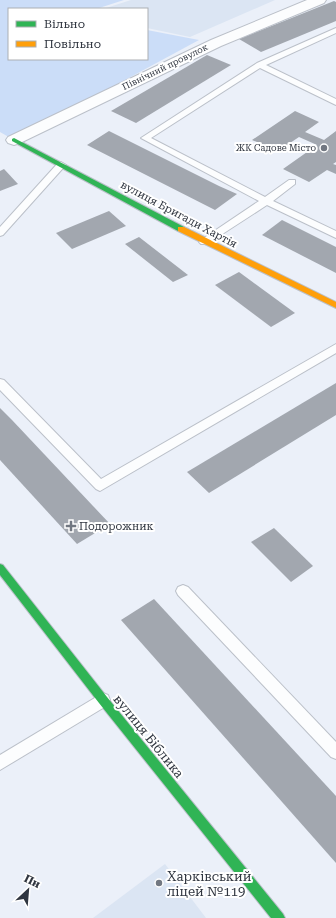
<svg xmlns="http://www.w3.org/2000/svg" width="336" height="918" font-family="'Roboto Serif',serif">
<rect width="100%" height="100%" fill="#ebf0f9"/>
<g fill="#dbe5f3">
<polygon points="131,0 275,0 190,37 147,28 147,9 103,9"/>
<polygon points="165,864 206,918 93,918"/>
</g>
<polygon fill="#cbddf8" points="0,0 124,0 96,9 9,9 9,59 147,59 147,30 199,40 14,140 0,132"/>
<g fill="#a2a7af">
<polygon points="334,1 336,2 336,21 261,52 239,39"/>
<polygon points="207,55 231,65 136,123 111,111"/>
<polygon points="295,111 319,122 305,132 324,140 336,131 336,162 333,164 336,165 336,174 327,170 309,182 283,169 317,145 299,137 278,151 252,140"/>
<polygon points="109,131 219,186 237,194 215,210 87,145"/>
<polygon points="4,169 18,184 0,191 0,171"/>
<polygon points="109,211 126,226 72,249 56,233"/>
<polygon points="282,220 336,247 336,273 262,235"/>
<polygon points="139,237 188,275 173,282 125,244"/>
<polygon points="239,272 295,313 271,327 215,285"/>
<polygon points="336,383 336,415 209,493 187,472"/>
<polygon points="0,408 12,420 110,524 77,544 0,460"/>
<polygon points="274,528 313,566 291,582 251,542"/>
<polygon points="154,599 336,796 336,863 121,620"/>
</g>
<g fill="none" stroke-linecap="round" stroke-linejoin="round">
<g stroke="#bbc0c9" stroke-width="2">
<g id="lane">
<polygon points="336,28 336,33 266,65 336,99 336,105 260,68 151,138 265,197 289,180 295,180 295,184 273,201 336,231 336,238 267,205 207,244 201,244 199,242 201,240 259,201 141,138 257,63"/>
<polygon points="61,162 66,165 64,167 3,235 0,236 0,227 58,163"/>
<polygon points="336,344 336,353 100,491 96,489 0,390 0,379 4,380 101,479"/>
<polygon points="183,585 188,587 336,742 336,759 331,757 178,595 176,591 178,587"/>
<polygon points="103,693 108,695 110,700 108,705 0,770 0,755"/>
</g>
</g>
<g stroke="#bbc0c9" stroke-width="2">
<polygon id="street" points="307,0 326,0 324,3 221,46 20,143 14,145 8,143 6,140 8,137 211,40"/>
</g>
<g stroke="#bbc0c9" stroke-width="2">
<g id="fast">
<polygon points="14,138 184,227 185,229 181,231 178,231 12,141 12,139"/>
<polygon points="0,564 3,565 107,697 283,914 285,918 271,918 99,703 0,575"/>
</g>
</g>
<g stroke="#bbc0c9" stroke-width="2">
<polygon id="slow" points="178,227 184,227 336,302 336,308 178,231"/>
</g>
<use href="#lane" fill="#fcfdfe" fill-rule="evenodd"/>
<use href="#street" fill="#fcfdfe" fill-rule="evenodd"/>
<use href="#fast" fill="#30b455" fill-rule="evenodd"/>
<use href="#slow" fill="#ff9f0a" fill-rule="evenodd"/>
</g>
<g fill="#717781" stroke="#fff" stroke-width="1.5">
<circle cx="324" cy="148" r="4"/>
<path d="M69 520h4v4h4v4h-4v4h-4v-4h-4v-4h4z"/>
<circle cx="159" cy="883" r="4"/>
</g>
<g text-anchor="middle" stroke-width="4" stroke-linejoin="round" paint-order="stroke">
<g font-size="9" fill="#303640" stroke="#fff">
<text transform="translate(165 67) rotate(-26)" y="3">Північний провулок</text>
</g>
<g font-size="9" fill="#303640" stroke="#fff" text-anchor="end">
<text x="316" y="151">ЖК Садове Місто</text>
</g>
<g font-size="11" fill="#303640" stroke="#fff">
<text transform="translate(179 214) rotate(28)" y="4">вулиця Бригади Хартія</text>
</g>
<g font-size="11" fill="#303640" stroke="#fff" text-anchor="start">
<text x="79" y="530">Подорожник</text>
</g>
<g font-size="13" fill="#303640" stroke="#fff">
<text transform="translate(149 736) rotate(51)" y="5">вулиця Біблика</text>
</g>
<g font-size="13" fill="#303640" stroke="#fff" text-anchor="start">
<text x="167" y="881">Харківський<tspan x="167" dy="15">ліцей №119</tspan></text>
</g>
</g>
<rect x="8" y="8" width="140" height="52" fill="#ffffff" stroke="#acafb3"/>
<rect x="16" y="21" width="20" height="6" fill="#30b455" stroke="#acafb3"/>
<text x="44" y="28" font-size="12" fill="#303640">Вільно</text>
<rect x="16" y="41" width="20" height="6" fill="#ff9f0a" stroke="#acafb3"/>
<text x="44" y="48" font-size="12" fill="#303640">Повільно</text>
<g transform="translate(28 890) rotate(26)" stroke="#ffffff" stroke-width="3" paint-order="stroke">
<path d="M0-3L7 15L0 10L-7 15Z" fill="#303640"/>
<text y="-6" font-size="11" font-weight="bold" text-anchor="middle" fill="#303640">Пн</text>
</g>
</svg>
